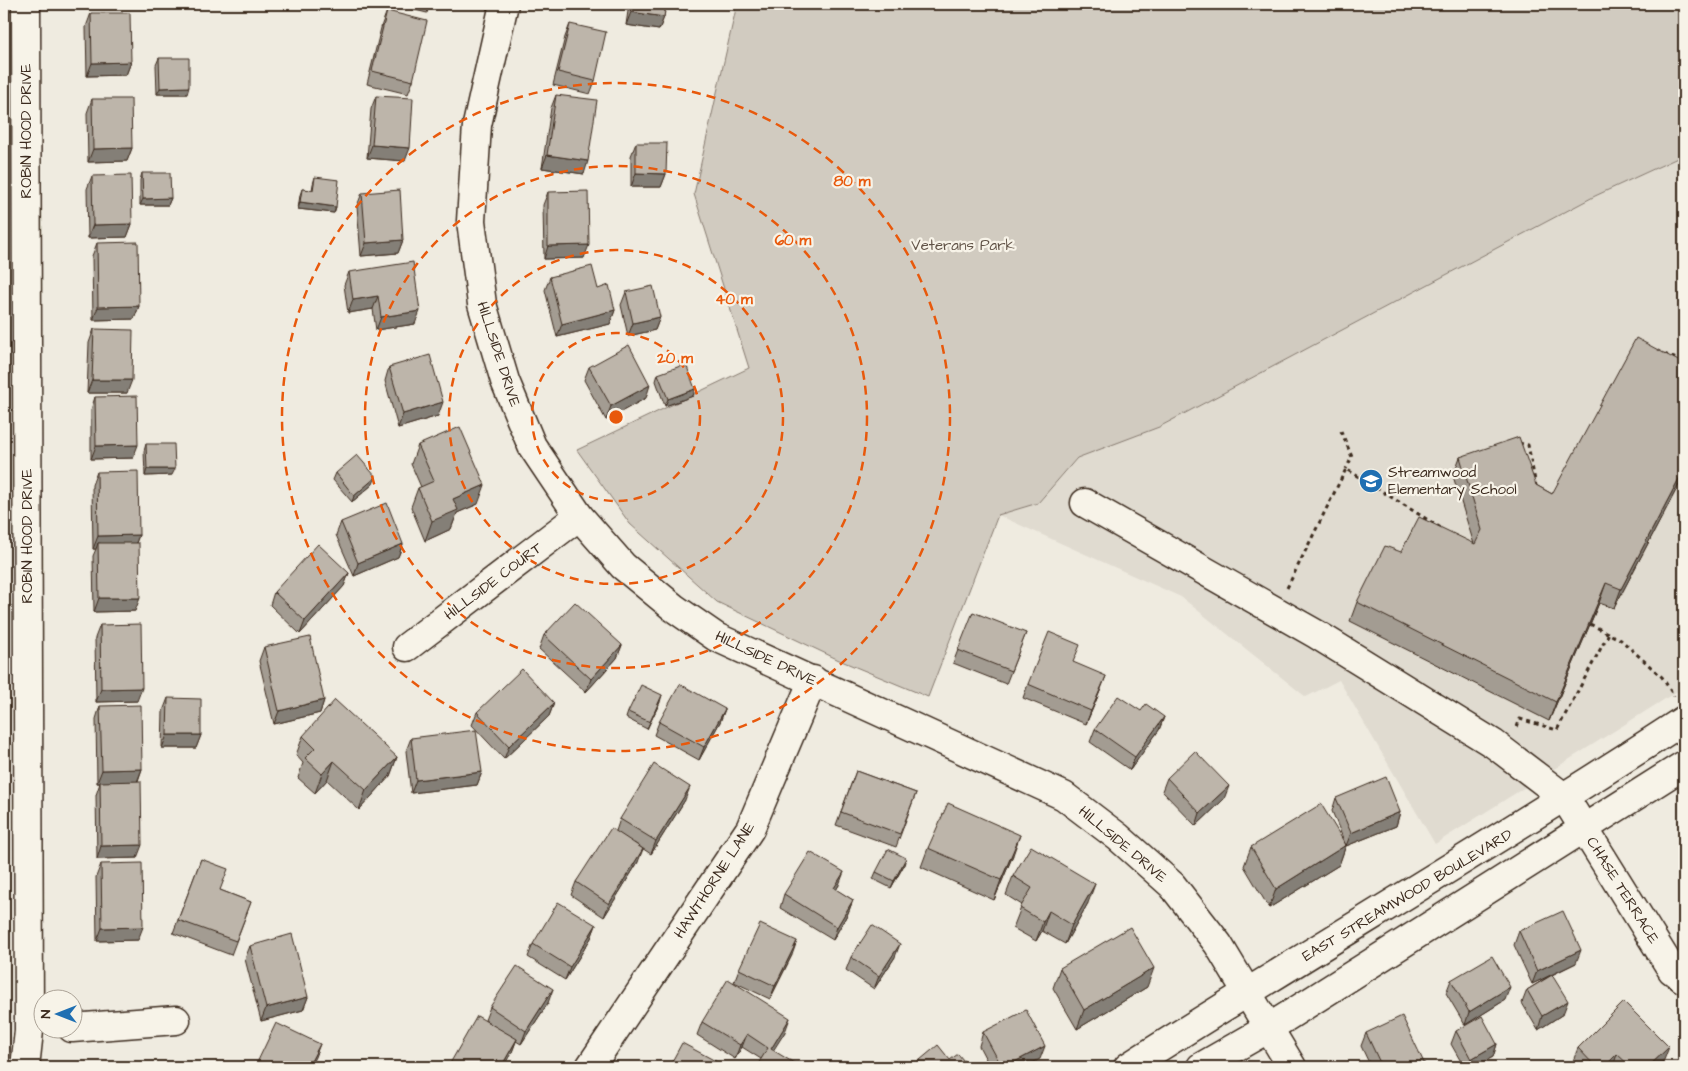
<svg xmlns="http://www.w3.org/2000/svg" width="1688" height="1071" font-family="'Architects Daughter',sans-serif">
<rect width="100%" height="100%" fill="#efebe0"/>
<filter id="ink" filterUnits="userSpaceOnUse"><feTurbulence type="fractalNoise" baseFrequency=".02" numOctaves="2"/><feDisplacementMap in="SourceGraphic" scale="10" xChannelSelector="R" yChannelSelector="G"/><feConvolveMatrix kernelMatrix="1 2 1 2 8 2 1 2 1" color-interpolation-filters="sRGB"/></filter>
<g filter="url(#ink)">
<polygon fill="#e0dbd0" points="1684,155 1684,687 1435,844 1339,680 1306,697 1181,597 998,515 1038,503 1077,458 1159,427 1595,196"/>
<polygon fill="#d1cbc0" stroke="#867a6f" points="737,4 1684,4 1684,155 1595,196 1159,427 1077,458 1038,503 998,515 928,697 839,660 717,602 630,524 577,450 749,368 694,194"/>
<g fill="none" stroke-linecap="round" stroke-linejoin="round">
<g stroke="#3b2a1e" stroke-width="31">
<g id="minor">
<polyline points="504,4 477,125 471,221 482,304 505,381 532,446 579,516 623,566 674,608 716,637 1064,796 1118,837 1172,885 1218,944 1292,1067"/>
<polyline points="1085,503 1316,634 1494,744 1565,798 1672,970 1684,979"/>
<polyline points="407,647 579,516"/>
<polyline points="72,1028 176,1020"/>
<polyline points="25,1067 29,1031 26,4"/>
<polyline points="590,1067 750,829 813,680"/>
<path d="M1128,1067C1312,950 1501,840 1684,720"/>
<polyline points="1201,1067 1269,1028 1684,765"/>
</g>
</g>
<g stroke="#3b2a1e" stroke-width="3" stroke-dasharray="4 4" stroke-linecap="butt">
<polyline points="1664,354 1684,362"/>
<polyline points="1341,431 1352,457 1346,469"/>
<polyline points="1519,443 1528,445 1536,486"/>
<polyline points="1287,588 1346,469 1441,528"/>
<polyline points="1590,624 1621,640 1662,677 1674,696"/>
<polyline points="1517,727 1520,719 1557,730 1609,633"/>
</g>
<use href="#minor" stroke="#f7f3e8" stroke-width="28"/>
</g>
<g fill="#a39c92" stroke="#3b2a1e">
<polygon points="391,4 430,4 427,13"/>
<polygon points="629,4 666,4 664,17 659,30 626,25"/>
<polygon points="387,11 413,81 408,94 367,84 382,24"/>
<polygon points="91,13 131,62 126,75 87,76 86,27"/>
<polygon points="570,24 595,81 590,94 553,85 565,37"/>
<polygon points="159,58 187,94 157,94 156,65"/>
<polygon points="556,95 584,174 542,168 551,108"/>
<polygon points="376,96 405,161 367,158 371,109"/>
<polygon points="92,99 132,148 127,161 88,162 87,113"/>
<polygon points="636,143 666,174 661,187 631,187 631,156"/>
<polygon points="142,173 171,198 168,205 140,205 140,180"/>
<polygon points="92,176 132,224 127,237 88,238 87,189"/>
<polygon points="315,177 336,207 334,213 298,209 300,195 302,189 312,190 313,184"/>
<polygon points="548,192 584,258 544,259 543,205"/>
<polygon points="362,193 403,240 398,253 361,256 357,206"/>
<polygon points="97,243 139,306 134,319 93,320 92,256"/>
<polygon points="349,272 415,324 376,330 373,309 348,313 344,285"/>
<polygon points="550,277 598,289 615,310 610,324 557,337 545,290"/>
<polygon points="626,292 660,317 655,330 628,336 621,305"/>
<polygon points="94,329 127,393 87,393 89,343"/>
<polygon points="389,367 438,416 398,428 385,381"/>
<polygon points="589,367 646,398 606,420 584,380"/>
<polygon points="658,374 693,396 665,406 656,381"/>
<polygon points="95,397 133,458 91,459 91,410"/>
<polygon points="146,444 172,475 145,476 144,451"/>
<polygon points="418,445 478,504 457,513 451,529 425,541 411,507 418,488 421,487 411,464"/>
<polygon points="1460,457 1536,485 1552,494 1684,475 1614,608 1599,603 1549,721 1350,621 1357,602 1401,552 1474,544 1453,476"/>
<polygon points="97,472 139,535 136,543 135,611 94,612 93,556 96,549 93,549 92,485"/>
<polygon points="336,473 373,484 352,502 333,480"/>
<polygon points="341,522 403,544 398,557 354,576 336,535"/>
<polygon points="349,573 344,586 300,634 270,605 274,592"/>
<polygon points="100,625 137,701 96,702 95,638"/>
<polygon points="1026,633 1006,684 953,663 958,650"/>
<polygon points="544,635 622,645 617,658 586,692 539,649"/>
<polygon points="264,647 324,700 320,713 274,724 259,661"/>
<polygon points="1074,663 1101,689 1086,724 1023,698 1028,684"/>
<polygon points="168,698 201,735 196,748 162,748 163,711"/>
<polygon points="660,702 647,729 626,718 628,712"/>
<polygon points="554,703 549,716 504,759 472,725 477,712"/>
<polygon points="100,706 142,769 138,781 137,858 97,859 96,795 100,783 97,783 96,719"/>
<polygon points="725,709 720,722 699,760 654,735 659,722"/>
<polygon points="1164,717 1159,730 1130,770 1090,742 1095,729"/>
<polygon points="303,736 397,757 390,776 359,810 327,780 315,793 298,778 303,763 296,755"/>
<polygon points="411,738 482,772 477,785 411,793 406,751"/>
<polygon points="856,771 916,793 896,847 836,825"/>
<polygon points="1167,778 1224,799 1196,826 1162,791"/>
<polygon points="1336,798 1400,812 1396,826 1346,846 1332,811"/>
<polygon points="685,800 651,854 634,843 638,862 604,917 571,895 576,882 616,831 620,819"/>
<polygon points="1346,845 1339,865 1269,908 1244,866 1251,847"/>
<polygon points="928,848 1013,855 994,900 921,867"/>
<polygon points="201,859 220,890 251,902 231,955 173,933"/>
<polygon points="101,864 138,940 97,941 96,877"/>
<polygon points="904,865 891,888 873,879 876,872"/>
<polygon points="1013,876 1088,903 1065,944 1042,931 1036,941 1013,928 1022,905 1006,895"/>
<polygon points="839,885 836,890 853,900 848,913 833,940 780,908 784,894"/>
<polygon points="596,925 591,938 565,980 528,957 533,944"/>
<polygon points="1519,931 1576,963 1552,975 1563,1014 1538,1030 1522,1003 1527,990 1551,975 1532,984 1514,945"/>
<polygon points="250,946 308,997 303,1010 261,1021 245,959"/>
<polygon points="792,955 770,999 734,982 739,969"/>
<polygon points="851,957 895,957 874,989 846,970"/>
<polygon points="1060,968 1147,987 1077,1029 1053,988"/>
<polygon points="1451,980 1505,1000 1465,1025 1446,993"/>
<polygon points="548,1003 521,1044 516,1041 512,1052 490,1023 485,1020 490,1007"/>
<polygon points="702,1022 785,1032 761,1059 742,1047 735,1059 697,1035"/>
<polygon points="1456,1031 1497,1044 1493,1057 1474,1067 1464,1067 1451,1044"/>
<polygon points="983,1032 1040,1059 1025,1067 990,1067 979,1046"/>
<polygon points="1366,1033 1426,1067 1371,1067 1361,1046"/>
<polygon points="1578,1048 1664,1060 1656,1067 1578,1067 1573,1061"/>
</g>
<g fill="#847f77" stroke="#3b2a1e">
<polygon points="631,12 664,17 659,30 626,25"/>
<polygon points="131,62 126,75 87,76 92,63"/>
<polygon points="189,87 187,94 157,94 160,88"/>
<polygon points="372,145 410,148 405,161 367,158"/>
<polygon points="132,148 127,161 88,162 93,149"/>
<polygon points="547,155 588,161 584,174 542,168"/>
<polygon points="636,173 666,174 661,187 631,187"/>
<polygon points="171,198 168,205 140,205 143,199"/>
<polygon points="300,202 336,207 334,213 298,209"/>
<polygon points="132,224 127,237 88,238 93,225"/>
<polygon points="403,240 398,253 361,256 366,243"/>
<polygon points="589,245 584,258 544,259 548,246"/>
<polygon points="378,296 373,309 348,313 353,300"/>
<polygon points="139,306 134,319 93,320 98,307"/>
<polygon points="615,310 610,324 557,337 562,324"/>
<polygon points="420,311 415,324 376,330 381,317"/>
<polygon points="660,317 655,330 628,336 633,323"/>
<polygon points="92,380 132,380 127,393 87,393"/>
<polygon points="650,385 646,398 606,420 611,406"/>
<polygon points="695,389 693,396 665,406 668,399"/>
<polygon points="443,402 438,416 398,428 403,414"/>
<polygon points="138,445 133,458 91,459 96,446"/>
<polygon points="147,469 175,469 172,475 145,476"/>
<polygon points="1684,469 1684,475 1614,608 1621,589"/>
<polygon points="376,477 373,484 352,502 354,496"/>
<polygon points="485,485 478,504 457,513 451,529 425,541 432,521 453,499"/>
<polygon points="139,535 134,548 98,543 96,549 93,549 98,536"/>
<polygon points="403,544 398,557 354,576 358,563"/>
<polygon points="349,573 344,586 300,634 305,621"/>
<polygon points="1606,583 1599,603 1549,721 1556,702"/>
<polygon points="99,598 140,598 135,611 94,612"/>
<polygon points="622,645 617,658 586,692 591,679"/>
<polygon points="1106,676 1101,689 1086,724 1091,711"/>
<polygon points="142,688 137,701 96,702 101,689"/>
<polygon points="662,695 660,702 647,729 650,722"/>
<polygon points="324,700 320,713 274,724 279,711"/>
<polygon points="554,703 549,716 504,759 509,746"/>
<polygon points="725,709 720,722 699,760 704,747"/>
<polygon points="1164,717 1159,730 1130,770 1135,757"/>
<polygon points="167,735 201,735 196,748 162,748"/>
<polygon points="397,757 390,776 359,810 366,790"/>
<polygon points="334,761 327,780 315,793 322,774"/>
<polygon points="142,769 137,782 97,783 102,770"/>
<polygon points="482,772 477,785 411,793 416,780"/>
<polygon points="1229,786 1224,799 1196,826 1200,813"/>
<polygon points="690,787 685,800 651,854 656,841"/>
<polygon points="1400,812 1396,826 1346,846 1351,833"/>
<polygon points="1020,835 1013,855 994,900 1001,880"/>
<polygon points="142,845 137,858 97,859 101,846"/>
<polygon points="1346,845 1339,865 1269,908 1276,889"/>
<polygon points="643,849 638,862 604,917 609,904"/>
<polygon points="906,858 904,865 891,888 894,881"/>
<polygon points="844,872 839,885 829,902 834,888"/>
<polygon points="1095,884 1088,903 1065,944 1072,925"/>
<polygon points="853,900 848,913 833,940 837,927"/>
<polygon points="1049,911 1042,931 1036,941 1043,922"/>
<polygon points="596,925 591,938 565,980 570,967"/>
<polygon points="143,927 138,940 97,941 102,928"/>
<polygon points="797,941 792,955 770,999 775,986"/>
<polygon points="900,944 895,957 874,989 879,976"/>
<polygon points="1581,950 1576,963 1532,984 1537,971"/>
<polygon points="1154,968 1147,987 1077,1029 1084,1010"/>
<polygon points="1510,987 1505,1000 1465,1025 1469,1012"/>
<polygon points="553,989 548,1003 521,1044 526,1031"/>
<polygon points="308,997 303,1010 261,1021 266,1008"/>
<polygon points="1568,1001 1563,1014 1538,1030 1542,1016"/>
<polygon points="790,1018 785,1032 766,1062 771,1049"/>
<polygon points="747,1034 742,1047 735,1059 740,1045"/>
<polygon points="517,1039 512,1052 503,1067 501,1067"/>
<polygon points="320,1044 315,1057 310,1067 308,1067"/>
<polygon points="1497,1044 1493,1057 1474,1067 1468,1067 1471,1059"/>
<polygon points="1045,1046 1040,1059 1025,1067 1005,1067"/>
<polygon points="1669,1047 1664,1060 1656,1067 1648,1067"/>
<polygon points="1617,1054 1613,1067 1604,1067"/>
</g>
<g fill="#bdb5aa" stroke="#3b2a1e">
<polygon points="632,4 666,4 664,17 631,12"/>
<polygon points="387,11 427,21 413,81 372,71"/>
<polygon points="91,13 130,13 131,62 92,63"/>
<polygon points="570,24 606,32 595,81 558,72"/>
<polygon points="159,58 189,58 189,87 160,88"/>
<polygon points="556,95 597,100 588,161 547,155"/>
<polygon points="376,96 413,98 410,148 372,145"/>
<polygon points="92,99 131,99 132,148 93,149"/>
<polygon points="636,143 667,143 666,174 636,173"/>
<polygon points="142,173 170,173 171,198 143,199"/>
<polygon points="131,175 132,224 93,225 92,176"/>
<polygon points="315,177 339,180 336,207 300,202 302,189 313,190"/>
<polygon points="400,190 403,240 366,243 362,193"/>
<polygon points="588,191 589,245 548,246 548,192"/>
<polygon points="138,242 139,306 98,307 97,243"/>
<polygon points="413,262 420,311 381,317 378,296 353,300 349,272"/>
<polygon points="592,266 598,289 609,285 615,310 562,324 550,277"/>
<polygon points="653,286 660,317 633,323 626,292"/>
<polygon points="94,329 133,330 132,380 92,380"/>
<polygon points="1636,338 1684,364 1684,469 1621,589 1606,583 1556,702 1357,602 1385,546 1401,552 1419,517 1475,544 1482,530 1460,457 1519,437 1536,485 1552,494"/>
<polygon points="629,345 650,385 611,406 589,367"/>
<polygon points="430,355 443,402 403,414 389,367"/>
<polygon points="686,364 695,389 668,399 658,374"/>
<polygon points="137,396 138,445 96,446 95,397"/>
<polygon points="460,427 485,485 453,499 458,510 432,521 418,488 434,481 418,445"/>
<polygon points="146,444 174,444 175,469 147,469"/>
<polygon points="357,455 376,477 354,496 336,473"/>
<polygon points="138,471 139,535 98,536 97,472"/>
<polygon points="387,503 403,544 358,563 341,522"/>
<polygon points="98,543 139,543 140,598 99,598"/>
<polygon points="318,544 349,573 305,621 274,592"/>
<polygon points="575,602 622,645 591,679 544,635"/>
<polygon points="973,612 1026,633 1011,671 958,650"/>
<polygon points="141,624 142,688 101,689 100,625"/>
<polygon points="1049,632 1080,645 1073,662 1106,676 1091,711 1028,684"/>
<polygon points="310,637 324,700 279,711 264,647"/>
<polygon points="522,669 554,703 509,746 477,712"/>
<polygon points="680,684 725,709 704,747 659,722"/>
<polygon points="641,685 662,695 650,722 628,712"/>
<polygon points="1118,696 1141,711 1146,704 1164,717 1135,757 1095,729"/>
<polygon points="168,698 201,699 201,735 167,735"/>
<polygon points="335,700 397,757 366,790 334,761 322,774 305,758 315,748 303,736"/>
<polygon points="141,705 142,769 102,770 100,706"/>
<polygon points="476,730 482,772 416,780 411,738"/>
<polygon points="1195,751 1229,786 1200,813 1167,778"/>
<polygon points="654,764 690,787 656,841 620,819"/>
<polygon points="856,771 916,793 900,834 841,812"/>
<polygon points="1386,777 1400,812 1351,833 1336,798"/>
<polygon points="141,781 142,845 101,846 100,782"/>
<polygon points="948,803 1020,835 1001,880 928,848"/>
<polygon points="1321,804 1346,845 1276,889 1251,847"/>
<polygon points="611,828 643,849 609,904 576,882"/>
<polygon points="1031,846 1095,884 1072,925 1049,911 1043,922 1020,908 1032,888 1013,876"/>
<polygon points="888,849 906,858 894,881 876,872"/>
<polygon points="810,852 844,872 834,888 853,900 837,927 784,894"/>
<polygon points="201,859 228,869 220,890 251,902 236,941 178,920"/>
<polygon points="142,863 143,927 102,928 101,864"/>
<polygon points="558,902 596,925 570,967 533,944"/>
<polygon points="1563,911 1581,950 1537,971 1519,931"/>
<polygon points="760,924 797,941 775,986 739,969"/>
<polygon points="872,925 900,944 879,976 851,957"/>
<polygon points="1130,927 1154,968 1084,1010 1060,968"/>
<polygon points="292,934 308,997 266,1008 250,946"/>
<polygon points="1492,956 1510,987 1469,1012 1451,980"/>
<polygon points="517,966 553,989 526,1031 490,1007"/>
<polygon points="1552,975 1568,1001 1542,1016 1527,990"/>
<polygon points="728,979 790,1018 771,1049 794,1063 791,1067 756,1067 768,1048 747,1034 740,1045 702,1022"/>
<polygon points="1624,1002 1669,1047 1648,1067 1631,1067 1617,1054 1604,1067 1596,1067 1578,1048"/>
<polygon points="1026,1010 1045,1046 1005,1067 1002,1067 983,1032"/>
<polygon points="477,1016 517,1039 501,1067 448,1067"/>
<polygon points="1402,1016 1426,1067 1382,1067 1366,1033"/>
<polygon points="1482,1016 1497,1044 1471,1059 1456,1031"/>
<polygon points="276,1023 320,1044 308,1067 255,1067"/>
<polygon points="682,1043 723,1065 722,1067 669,1067"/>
<polygon points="938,1045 950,1060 958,1054 969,1067 916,1067 914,1065"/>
</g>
</g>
<g fill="none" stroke="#e8590c" stroke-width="2.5" stroke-dasharray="9 6">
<circle cx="616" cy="417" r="84"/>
<circle cx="616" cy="417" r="167"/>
<circle cx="616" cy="417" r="251"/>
<circle cx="616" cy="417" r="334"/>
</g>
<defs>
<g id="school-disc" transform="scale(1.25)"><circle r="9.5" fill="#1f6fb2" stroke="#f7f3e8"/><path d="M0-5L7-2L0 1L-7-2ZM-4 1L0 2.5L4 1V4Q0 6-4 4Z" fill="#fff"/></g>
</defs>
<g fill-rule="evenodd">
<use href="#school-disc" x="1371" y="481"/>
</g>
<g text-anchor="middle" stroke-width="4.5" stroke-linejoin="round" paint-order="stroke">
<g font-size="15" fill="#3b2a1e" stroke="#f7f3e8">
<text transform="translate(26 131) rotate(-90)" y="5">ROBIN HOOD DRIVE</text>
<text transform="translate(499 354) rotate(72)" y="5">HILLSIDE DRIVE</text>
<text transform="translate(27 536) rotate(-90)" y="5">ROBIN HOOD DRIVE</text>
<text transform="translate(493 581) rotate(-37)" y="5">HILLSIDE COURT</text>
<text transform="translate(766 658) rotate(25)" y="5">HILLSIDE DRIVE</text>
<text transform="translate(1123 844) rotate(40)" y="5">HILLSIDE DRIVE</text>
<text transform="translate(714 880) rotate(-57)" y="5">HAWTHORNE LANE</text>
<text transform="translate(1623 890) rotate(58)" y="5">CHASE TERRACE</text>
<text transform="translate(1407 895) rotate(-31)" y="5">EAST STREAMWOOD BOULEVARD</text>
</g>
<g font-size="15" fill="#605246" stroke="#f7f3e8">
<text x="963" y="250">Veterans Park</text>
</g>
<g font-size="15" fill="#3b2a1e" stroke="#f7f3e8" text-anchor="start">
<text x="1388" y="477">Streamwood<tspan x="1388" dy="17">Elementary School</tspan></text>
</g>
</g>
<circle cx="616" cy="417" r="8" fill="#e8590c" stroke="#f7f3e8" stroke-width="2.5"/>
<g font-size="15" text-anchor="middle" font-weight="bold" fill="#e8590c" stroke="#f7f3e8" stroke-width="4.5" stroke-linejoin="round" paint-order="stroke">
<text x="852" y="186">80 m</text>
<text x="793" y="245">60 m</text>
<text x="734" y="304">40 m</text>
<text x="675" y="363">20 m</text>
</g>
<rect width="1688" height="1071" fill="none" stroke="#f7f3e8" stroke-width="20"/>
<rect x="10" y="10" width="1668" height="1051" fill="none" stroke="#3b2a1e" stroke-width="2" filter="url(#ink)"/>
<g transform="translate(58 1014) rotate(270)"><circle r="24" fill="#f7f3e8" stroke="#aca397"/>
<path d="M0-4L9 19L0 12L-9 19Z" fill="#1f6fb2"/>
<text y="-8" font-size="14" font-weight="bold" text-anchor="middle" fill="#3b2a1e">N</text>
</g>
</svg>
